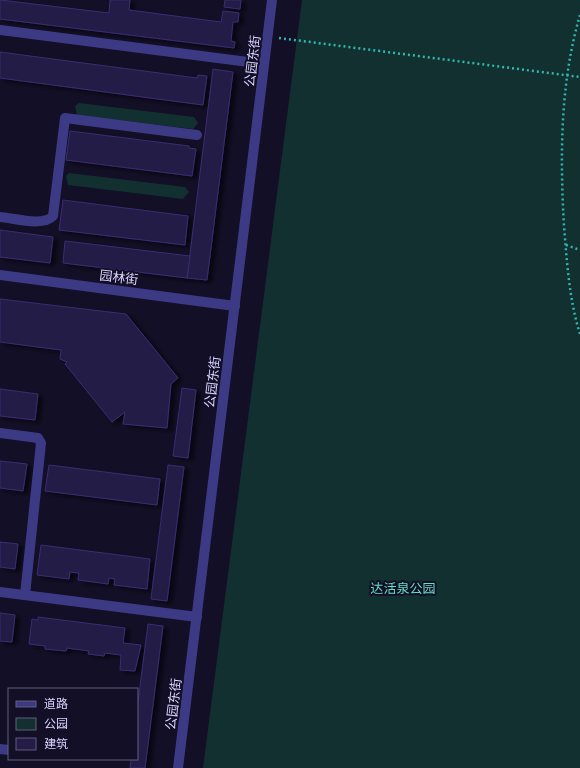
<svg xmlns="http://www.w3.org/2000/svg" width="580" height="768" font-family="Roboto,'Noto Sans SC',sans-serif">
<defs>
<filter id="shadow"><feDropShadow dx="4.5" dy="2.5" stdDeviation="2" flood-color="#0009"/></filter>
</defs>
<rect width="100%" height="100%" fill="#130f26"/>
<g fill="#12302f">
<polygon points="302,0 580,0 580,768 203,768"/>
<polygon points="79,103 194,117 198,123 193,129 77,115 75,106"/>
<polygon points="69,173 185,187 189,192 183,199 68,185 66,176"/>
</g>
<g fill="#241b47" stroke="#3b2d73" filter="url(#shadow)">
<polygon points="0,0 109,13 110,0 130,0 129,10 221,22 223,11 239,13 238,22 233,22 231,41 235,42 234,48 0,19"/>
<polygon points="225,0 241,0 240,9 224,7"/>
<polygon points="0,52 197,78 198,75 207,76 203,105 0,78"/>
<polygon points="213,69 233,72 207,280 187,278"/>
<polygon points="70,131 189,146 189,148 196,149 192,176 66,160"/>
<polygon points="63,200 188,216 185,245 59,230"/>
<polygon points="0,230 53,237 50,263 0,257"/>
<polygon points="65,241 190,256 187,278 63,263"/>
<polygon points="0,299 126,314 178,378 171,384 167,428 123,424 125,412 112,422 65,364 67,362 60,359 61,350 0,342"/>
<polygon points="182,388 196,390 188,458 173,456"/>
<polygon points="0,389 38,394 35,420 0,416"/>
<polygon points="0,461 27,464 23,491 0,488"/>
<polygon points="49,465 160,479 157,505 45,491"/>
<polygon points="168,465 184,467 167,601 151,599"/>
<polygon points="0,542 18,544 15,569 0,567"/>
<polygon points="41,545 150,559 147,589 114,585 115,579 109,578 108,584 78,580 79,573 70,572 69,579 37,575"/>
<polygon points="0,613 15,615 12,642 0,641"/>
<polygon points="38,617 125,628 123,643 141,645 135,671 120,670 121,655 105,653 104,656 88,654 89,651 67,648 66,651 45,649 45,646 29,644 32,619 38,620"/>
<polygon points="148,624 163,626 145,768 130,768 131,759 137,759 137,710"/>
</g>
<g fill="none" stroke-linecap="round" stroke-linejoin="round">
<g stroke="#2fb8b0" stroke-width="2.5" stroke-dasharray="2 3" stroke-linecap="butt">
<path d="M580,15C560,83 560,156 564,226C567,262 569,299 580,334"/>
<polyline points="279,38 580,77"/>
<polyline points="566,245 580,250"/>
</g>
<g stroke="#3d3a85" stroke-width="10">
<polyline points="0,30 264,64"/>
<path d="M0,217C14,218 43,227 53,216L65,118L197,135"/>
<polyline points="0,275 235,306"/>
<polyline points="0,433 38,438 41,443 25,595"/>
<polyline points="0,592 197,617"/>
<polyline points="0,749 9,750"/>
<polyline points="178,768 272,0"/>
</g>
</g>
<g text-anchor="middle" stroke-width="4" stroke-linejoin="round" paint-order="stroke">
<g font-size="13" fill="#d9d4ff" stroke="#130f26">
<text transform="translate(252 61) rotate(-83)" y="5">公园东街</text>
<text transform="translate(119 277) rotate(7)" y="5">园林街</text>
<text transform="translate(212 382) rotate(-83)" y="5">公园东街</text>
<text transform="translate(173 704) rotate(-83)" y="5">公园东街</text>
</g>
<g font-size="13" fill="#5fe0c0" stroke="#130f26">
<text x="403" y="593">达活泉公园</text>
</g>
</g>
<rect x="8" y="688" width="130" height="72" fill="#130f26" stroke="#625e7d"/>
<rect x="16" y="701" width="20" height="6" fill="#3d3a85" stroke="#625e7d"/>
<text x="44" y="708" font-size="12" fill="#d9d4ff">道路</text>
<rect x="16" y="718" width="20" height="12" fill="#12302f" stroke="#625e7d"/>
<text x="44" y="728" font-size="12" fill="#d9d4ff">公园</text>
<rect x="16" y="738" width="20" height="12" fill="#241b47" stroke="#625e7d"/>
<text x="44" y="748" font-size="12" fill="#d9d4ff">建筑</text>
</svg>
